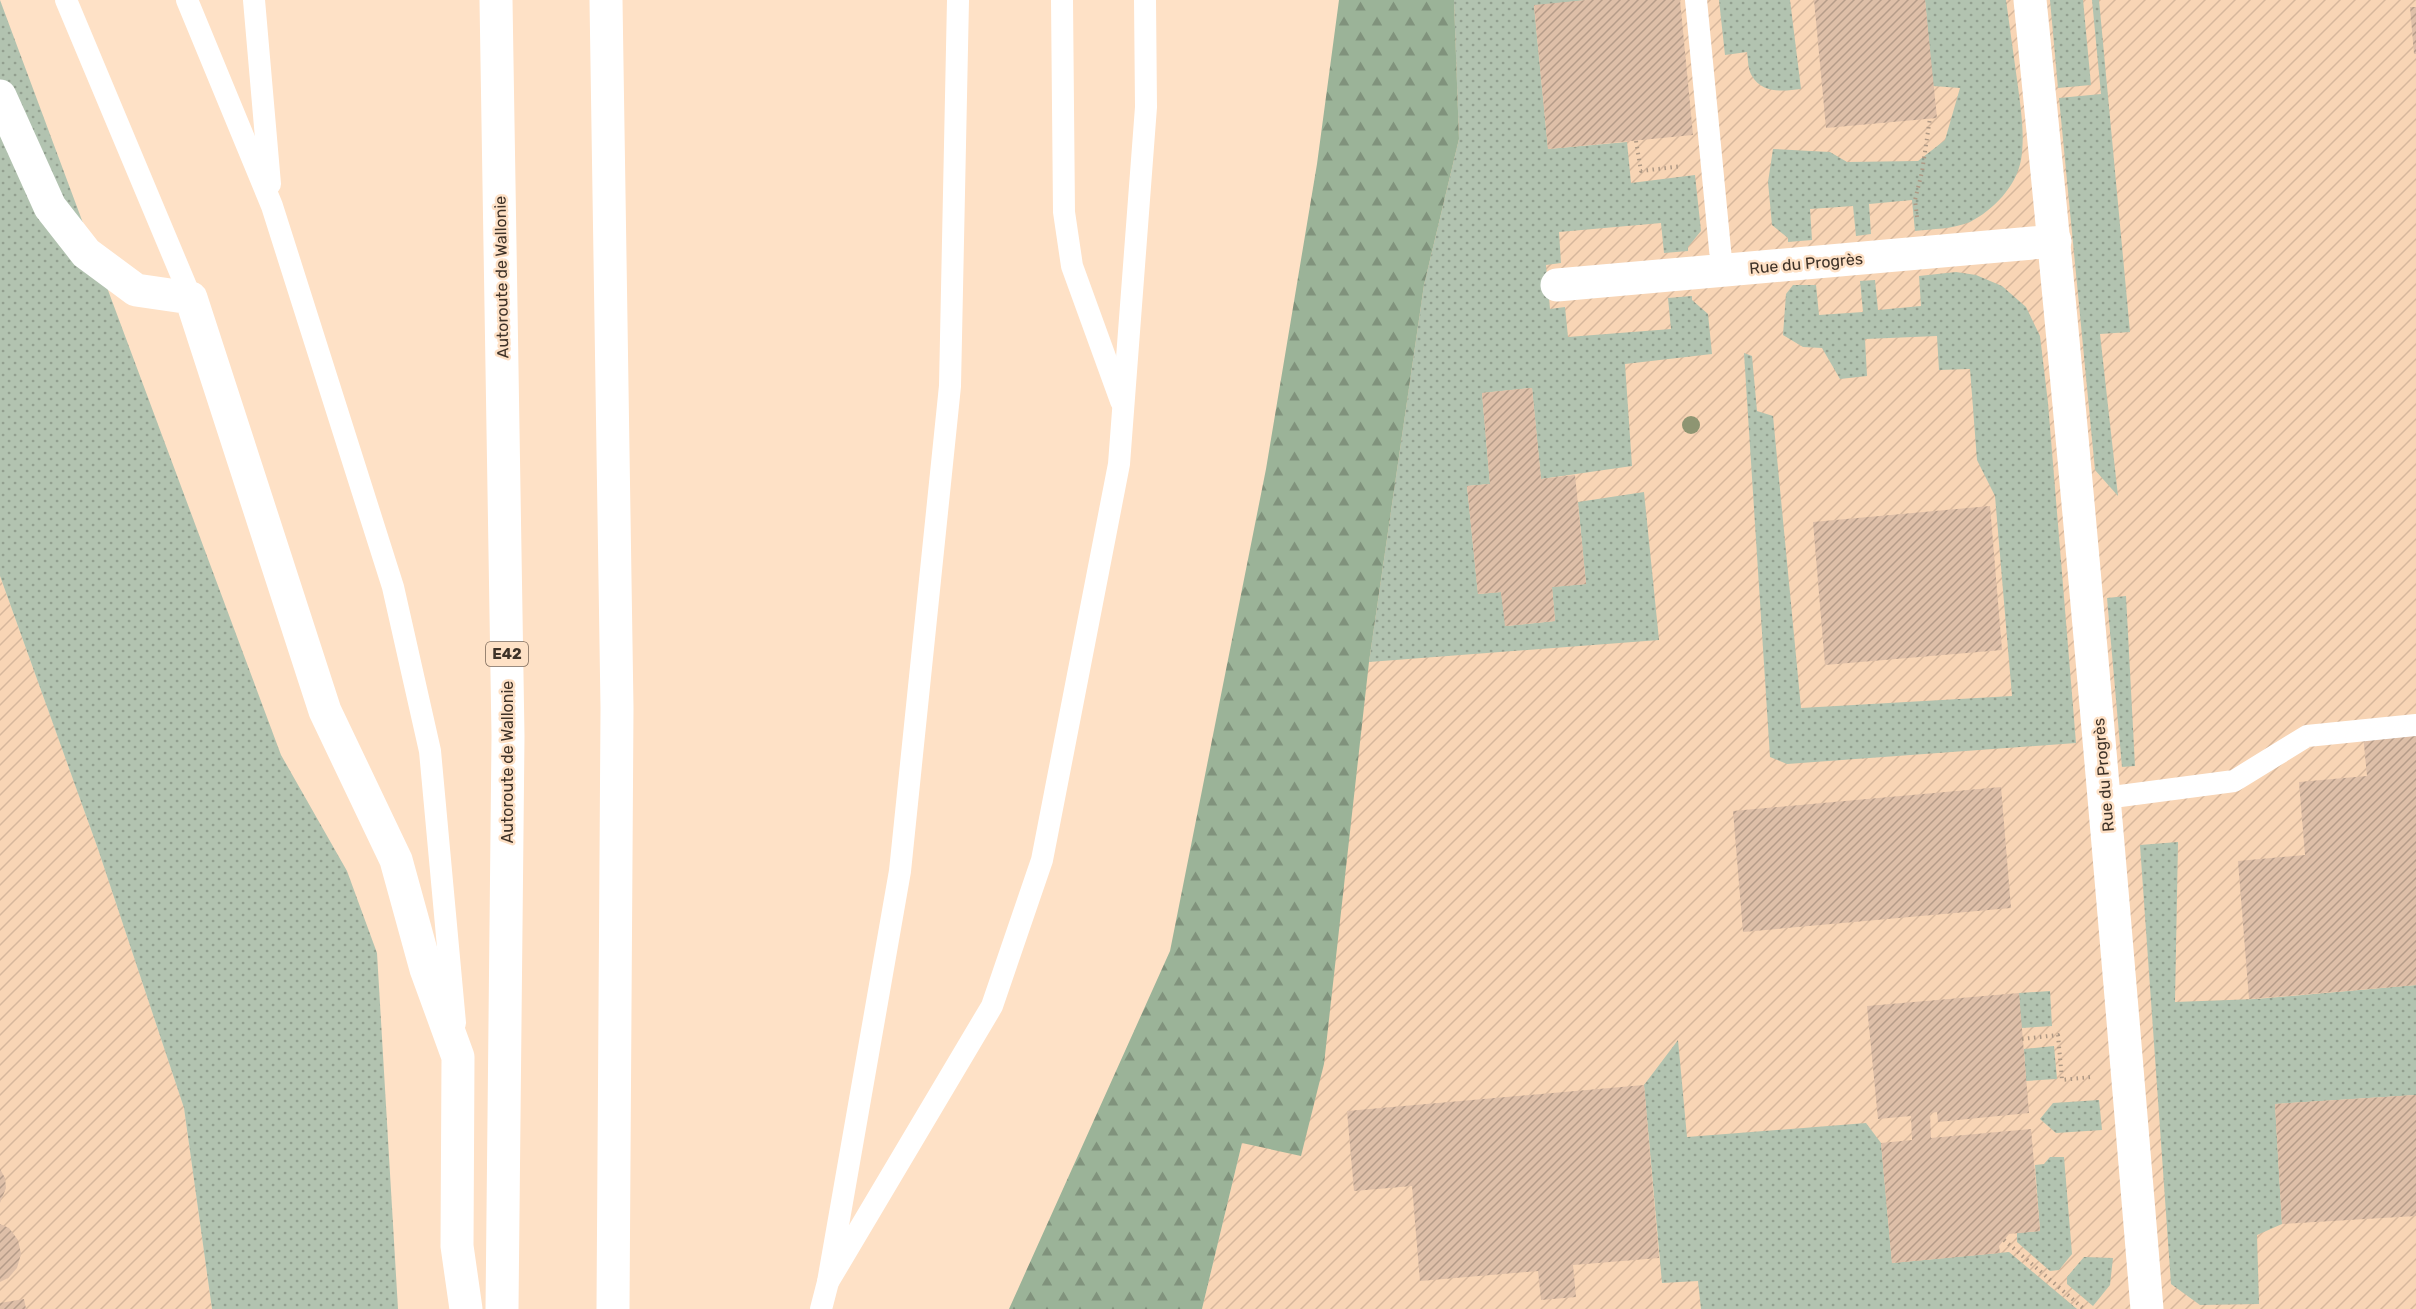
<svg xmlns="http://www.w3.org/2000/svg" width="2416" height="1309" font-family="Rubik,sans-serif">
<defs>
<pattern id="industrial-furrows" width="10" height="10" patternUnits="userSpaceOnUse" patternTransform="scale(1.5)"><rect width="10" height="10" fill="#f8d5b5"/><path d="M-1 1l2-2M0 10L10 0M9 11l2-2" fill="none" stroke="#d6b79c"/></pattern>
<pattern id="green-dots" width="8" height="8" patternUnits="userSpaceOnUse" patternTransform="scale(1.5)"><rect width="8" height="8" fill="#b2c3b0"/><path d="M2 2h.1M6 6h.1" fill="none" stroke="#929f8f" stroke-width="1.8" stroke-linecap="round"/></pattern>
<pattern id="forest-firs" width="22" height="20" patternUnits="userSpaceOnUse" patternTransform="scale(1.5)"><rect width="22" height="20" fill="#9bb398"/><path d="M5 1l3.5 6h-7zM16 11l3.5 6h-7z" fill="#80927c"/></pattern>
<pattern id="building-hatch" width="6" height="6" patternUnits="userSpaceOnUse" patternTransform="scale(1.5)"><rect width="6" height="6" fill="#debfa8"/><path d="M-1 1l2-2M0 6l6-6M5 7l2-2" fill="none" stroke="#b59c89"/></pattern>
</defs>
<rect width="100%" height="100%" fill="#fee1c6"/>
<g fill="url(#industrial-furrows)">
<polygon points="1454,0 2416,0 2416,1309 1202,1309 1242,1143 1369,662 1424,285 1459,139"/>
<polygon points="0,576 98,849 184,1108 212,1309 0,1309"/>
</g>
<g fill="url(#green-dots)">
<polygon points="0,0 281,755 347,871 377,953 398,1309 212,1309 184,1108 98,849 0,576"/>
<polygon points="1454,0 1587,0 1534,6 1548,149 1627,142 1631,183 1695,175 1701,231 1688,247 1688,251 1664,253 1661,223 1559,232 1561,263 1546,265 1550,309 1565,307 1568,337 1671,329 1668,298 1692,296 1692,300 1708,314 1712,354 1625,364 1632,466 1541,479 1532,388 1482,393 1490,484 1467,486 1478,594 1501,592 1506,626 1555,621 1552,587 1586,584 1578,502 1644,492 1659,640 1369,662 1424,285 1459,139"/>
<path d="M1719,0H1790L1801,89C1784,91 1762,94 1752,76C1748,70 1748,59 1747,52L1725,55Z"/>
<path d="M1925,0H2006C2010,29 2014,58 2018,87C2021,110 2025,136 2021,160C2016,187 1993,210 1970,222C1953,229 1933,229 1915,231L1912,200L1869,204L1871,234L1856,236L1853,206L1810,209L1812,240L1788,242V238L1772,225L1768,182L1773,149L1830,152L1847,162L1918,161L1945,140L1960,88L1933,86Z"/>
<polygon points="2050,0 2083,0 2091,85 2058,88"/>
<polygon points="2092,0 2099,0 2130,332 2100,334 2118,496 2095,470 2059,98 2101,94"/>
<polygon points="1956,272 1976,275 2002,286 2026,307 2040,336 2048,403 2076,743 1787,764 1770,757 1744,353 1752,356 1757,411 1773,416 1801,708 2012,696 1995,496 1977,460 1970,369 1939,370 1937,336 1865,339 1867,376 1840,379 1822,348 1803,347 1783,335 1786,294 1793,285 1816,285 1819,315 1863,312 1860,281 1875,280 1878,310 1921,306 1919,276"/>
<polygon points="2126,596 2135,766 2122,767 2107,598"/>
<polygon points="2178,842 2175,1002 2256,999 2416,985 2416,1095 2275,1104 2282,1224 2257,1235 2259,1304 2200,1305 2171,1284 2140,845"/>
<polygon points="2050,991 2052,1026 2021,1028 2019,993"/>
<polygon points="1678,1040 1687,1137 1866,1123 1881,1143 1892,1263 2009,1252 2077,1309 1701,1309 1698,1281 1662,1283 1644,1085"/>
<polygon points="2054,1046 2057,1079 2026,1081 2024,1049"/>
<polygon points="2099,1100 2102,1130 2056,1133 2040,1119 2053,1103"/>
<polygon points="2050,1157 2064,1157 2072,1254 2059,1270 2050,1271 2017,1242 2017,1233 2040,1231 2035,1165 2044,1164"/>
<polygon points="2084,1257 2113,1258 2110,1285 2093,1306 2067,1284 2067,1277"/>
</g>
<polygon fill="url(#forest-firs)" points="1339,0 1454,0 1459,139 1424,285 1369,662 1324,1064 1301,1156 1242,1143 1202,1309 1009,1309 1170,951 1266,469 1317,164"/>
<g fill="url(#building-hatch)">
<polygon points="1587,0 1680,0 1693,135 1548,149 1534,5"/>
<polygon points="1814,0 1925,0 1937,118 1826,128"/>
<polygon points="2410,7 2416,7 2416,54 2414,54"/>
<polygon points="1532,388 1541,479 1575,475 1586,584 1552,587 1555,621 1505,626 1501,592 1478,594 1467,486 1490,484 1482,393"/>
<polygon points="1990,506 2002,650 1825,665 1813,522"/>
<polygon points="2416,730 2416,985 2249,999 2238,861 2305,855 2299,782 2367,776 2363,734"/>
<polygon points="2001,787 2011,908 1743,932 1733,811"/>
<polygon points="2019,993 2029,1113 1938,1122 1937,1112 1930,1113 1931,1138 2031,1129 2040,1231 2009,1234 1999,1246 2000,1253 1892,1263 1881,1143 1912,1140 1911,1116 1878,1119 1867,1006"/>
<polygon points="1644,1085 1659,1258 1573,1265 1576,1297 1541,1300 1538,1271 1420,1281 1412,1186 1354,1191 1347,1111"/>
<polygon points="2416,1095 2416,1216 2282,1224 2275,1104"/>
<polygon points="0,1169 5,1178 6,1188 0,1203"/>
<polygon points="0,1224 9,1228 18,1240 21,1254 17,1268 8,1278 0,1282"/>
<polygon points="24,1299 26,1309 0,1309 0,1303"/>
</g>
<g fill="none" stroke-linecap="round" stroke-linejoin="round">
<g stroke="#ae9884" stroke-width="4" stroke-dasharray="1.5 4.5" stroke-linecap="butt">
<polyline points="1636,141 1641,171 1682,166"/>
<polyline points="1917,217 1915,200 1922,172 1930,118"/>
<polyline points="2022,1039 2058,1035 2062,1080 2091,1077"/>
<polyline points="2004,1240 2084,1309"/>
</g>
<g stroke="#fff" stroke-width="22">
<polyline points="66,0 191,298"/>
<polyline points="187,0 272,206 393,587 430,751 455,1023"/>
<polyline points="254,0 270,184"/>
<polyline points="1062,0 1064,212 1072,266 1121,401"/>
<polyline points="1696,0 1722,270"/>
<polyline points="2105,798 2234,781 2307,736 2416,725"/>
<polyline points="828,1282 992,1006 1042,860 1119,464 1146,107 1145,0"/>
<polyline points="821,1309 828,1282 900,871 950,386 958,0"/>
</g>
<polyline stroke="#fff" stroke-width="33" points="1557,285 2055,241"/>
<path stroke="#fff" stroke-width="33" d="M2030,0C2074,436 2111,872 2147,1309"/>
<g stroke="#fff" stroke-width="33">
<polyline points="496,0 508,736 502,1309"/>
<polyline points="606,0 617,708 613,1309"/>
<polyline points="0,96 50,207 86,253 136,290 191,298 325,711 396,860 426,969 458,1057 457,1246 466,1309"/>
</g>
</g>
<circle fill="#8e9572" cx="1691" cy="425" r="9"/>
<g text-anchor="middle" stroke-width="5" stroke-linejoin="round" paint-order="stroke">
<rect fill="#fee1c6" stroke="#786657" stroke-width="1.5" x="486" y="642" width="42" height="24" rx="4.5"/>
<g font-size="15" font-weight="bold" fill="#3e3228">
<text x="507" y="659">E42</text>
</g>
<g font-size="16" fill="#3e3228" stroke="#fee1c6">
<text transform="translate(1806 263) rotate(-5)" y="6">Rue du Progrès</text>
<text transform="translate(501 277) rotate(-91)" y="6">Autoroute de Wallonie</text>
<text transform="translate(507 762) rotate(-90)" y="6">Autoroute de Wallonie</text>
<text transform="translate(2103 775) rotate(-95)" y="6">Rue du Progrès</text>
</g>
</g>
</svg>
